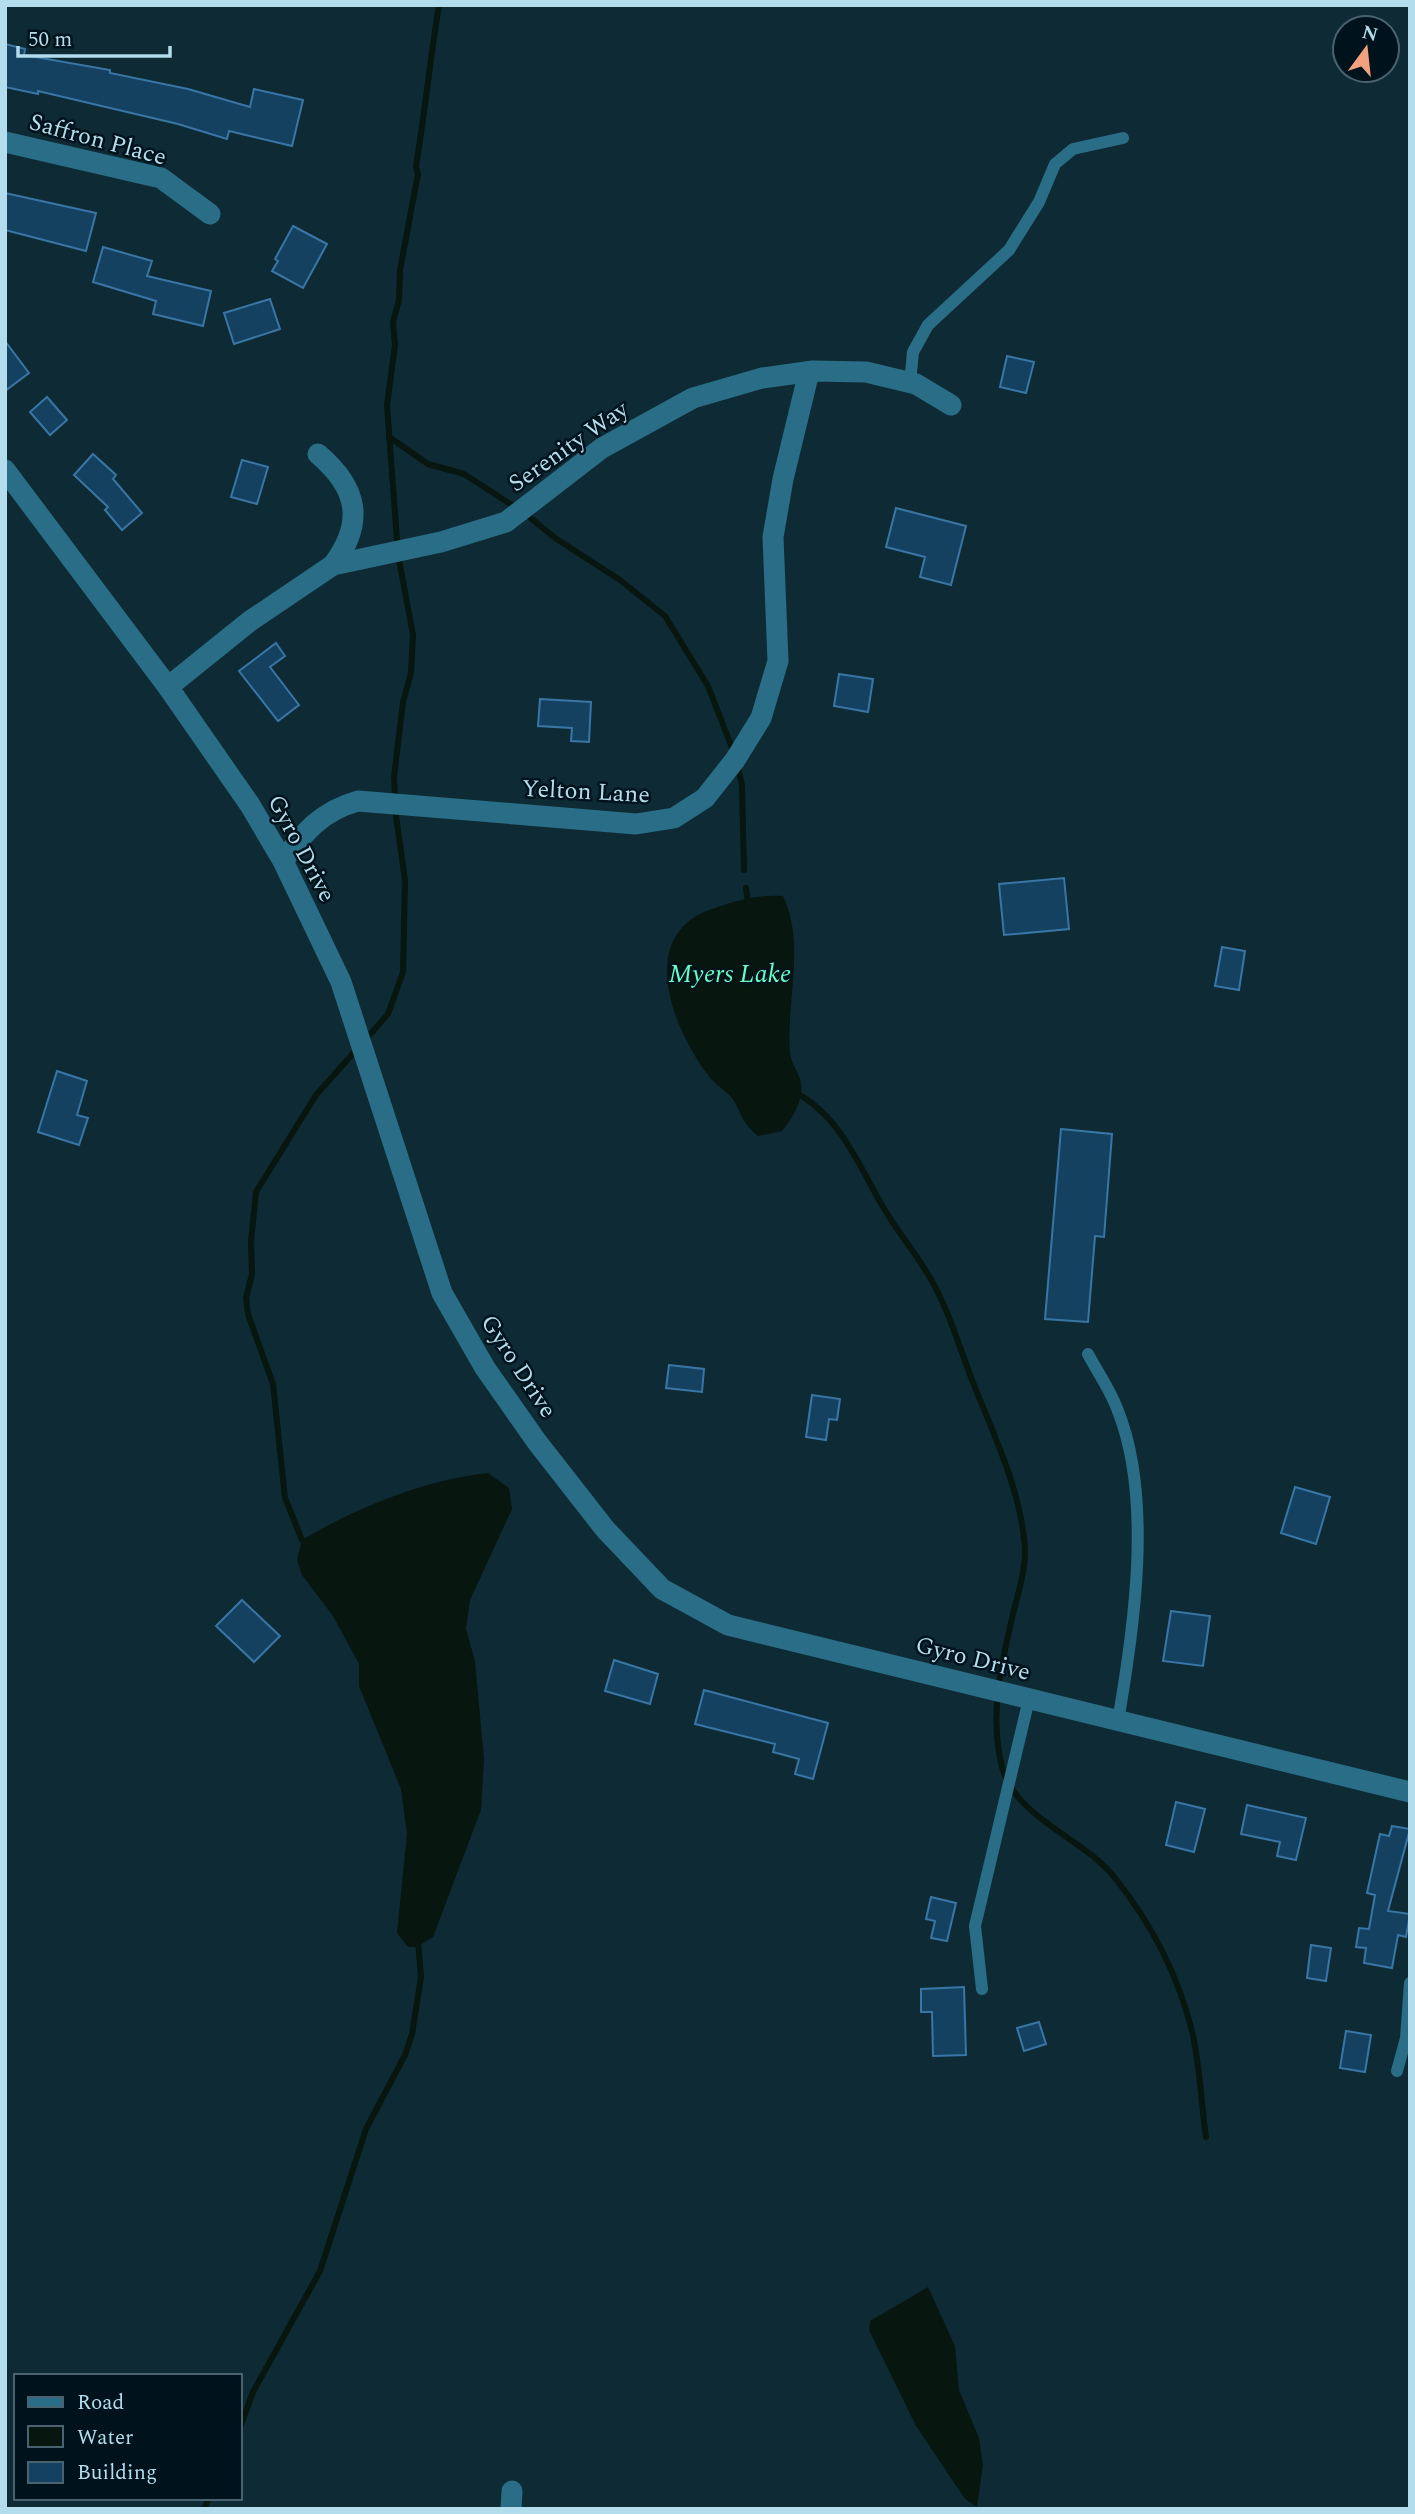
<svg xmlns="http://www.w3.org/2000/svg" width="1415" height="2514" font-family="Spectral,serif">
<rect width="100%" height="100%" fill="#0e2b35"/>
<g fill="#07160f">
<path d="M783,896C806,945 786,999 790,1052C791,1067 804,1076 801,1093C799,1108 791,1120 782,1131L758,1136C741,1121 744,1119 734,1101C729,1092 718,1087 711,1079C676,1035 636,943 704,912C729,902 756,894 783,896Z"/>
<path d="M488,1473L509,1488L512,1509L470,1600L466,1629L475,1661L484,1759L481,1810L433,1937L417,1947H408L397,1933L407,1834L401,1789L359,1686V1664L333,1616L302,1575L297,1560L302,1540C358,1507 424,1480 488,1473Z"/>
<polygon points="928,2287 955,2346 959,2390 979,2438 983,2465 977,2507 965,2499 916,2426 869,2330 870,2321"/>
</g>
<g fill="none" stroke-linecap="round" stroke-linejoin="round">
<g stroke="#07160f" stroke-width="6">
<polyline points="389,437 428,464 464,474 515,507"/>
<polyline points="527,515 555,538 620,580 665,616 708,686 734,753"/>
<polyline points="738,768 742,785 744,870"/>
<polyline points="746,888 748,903"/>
<path d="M366,1039L388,1014L403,972L405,880L396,816L394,777L403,702L411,673L413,635L398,554L387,405L395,345L393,322L399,300L400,270L418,174L416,166C425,112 430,59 439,5"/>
<path d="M794,1092C840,1115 858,1164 883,1207C897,1231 915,1252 929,1276C948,1308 959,1346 972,1380C992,1431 1018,1484 1024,1538C1028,1565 1019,1589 1013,1614C1001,1665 989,1715 1002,1767C1016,1819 1084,1838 1115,1878C1151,1923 1178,1975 1192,2031C1200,2065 1201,2102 1206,2137"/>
<polyline points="309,1543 302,1540 285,1498 273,1384 248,1314 246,1298 252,1274 251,1241 256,1192 316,1095 358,1048"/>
<polyline points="240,2428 253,2392 320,2271 366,2129 405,2055 412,2034 421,1977 418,1942"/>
<polyline points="204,2509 209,2498"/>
</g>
</g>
<g fill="#154161" stroke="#3976a5" stroke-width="2">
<polygon points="5,44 25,49 24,55 110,70 110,73 188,89 250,107 254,89 303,100 292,146 229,131 227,139 178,124 38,91 38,94 5,87"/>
<polygon points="5,193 96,213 86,251 5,230"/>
<polygon points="293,226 327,244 303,288 272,271 278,261 275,259"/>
<polygon points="103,247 152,261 147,276 211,291 203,326 153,314 156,301 93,282"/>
<polygon points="270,299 280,329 234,344 224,313"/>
<polygon points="5,341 29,373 5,391"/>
<polygon points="1007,356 1034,362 1026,393 1000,387"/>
<polygon points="47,397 67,420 50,435 30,412"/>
<polygon points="93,454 116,475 113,479 142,513 122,530 105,510 108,507 74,475"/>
<polygon points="242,460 268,467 257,504 231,497"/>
<polygon points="896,508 966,526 951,585 920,577 925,557 886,547"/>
<polygon points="276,643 285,656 270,667 299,705 278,721 239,671"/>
<polygon points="839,674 873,679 868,712 834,706"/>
<polygon points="540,699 591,702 589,742 571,741 572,728 538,726"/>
<polygon points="1064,878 1069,929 1004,935 999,884"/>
<polygon points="1222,947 1245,951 1239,990 1215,986"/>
<polygon points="57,1071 87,1081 77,1115 88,1118 79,1145 38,1132"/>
<polygon points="1061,1129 1112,1134 1104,1237 1095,1236 1088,1322 1045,1319"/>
<polygon points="669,1365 704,1369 702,1392 666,1388"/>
<polygon points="812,1395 840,1399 837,1420 829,1419 826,1440 806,1437"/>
<polygon points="1295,1487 1330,1497 1316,1544 1281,1533"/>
<polygon points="242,1600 280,1636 254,1662 216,1626"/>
<polygon points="1171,1611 1210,1616 1203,1666 1163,1661"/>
<polygon points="614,1660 658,1674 650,1704 605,1691"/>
<polygon points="704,1690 828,1723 813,1779 795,1774 799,1759 773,1752 775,1744 695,1724"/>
<polygon points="1176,1802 1205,1809 1194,1852 1166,1845"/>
<polygon points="1247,1805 1306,1818 1296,1860 1277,1856 1280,1842 1241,1834"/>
<polygon points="1392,1826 1410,1829 1388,1911 1410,1914 1406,1937 1398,1935 1392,1968 1364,1963 1366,1948 1356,1947 1359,1928 1369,1929 1375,1895 1367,1893 1380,1834 1389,1836"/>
<polygon points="931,1897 956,1903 947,1941 931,1938 935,1921 926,1919"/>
<polygon points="1311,1945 1331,1948 1326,1981 1307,1978"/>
<polygon points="964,1987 966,2055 933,2056 932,2012 921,2012 921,1989"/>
<polygon points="1039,2022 1046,2044 1024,2051 1017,2028"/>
<polygon points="1346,2031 1371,2035 1365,2072 1340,2068"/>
</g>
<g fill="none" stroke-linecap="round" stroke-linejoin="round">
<g stroke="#296e86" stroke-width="12">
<polyline points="910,383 913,352 928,325 1009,250 1039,202 1055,164 1073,149 1123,138"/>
<path d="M1088,1354C1098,1373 1111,1391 1118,1411C1153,1499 1134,1629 1118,1721"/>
<polyline points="982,1989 975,1926 1029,1699"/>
<polyline points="1397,2071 1406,2038 1410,1983"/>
</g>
<g stroke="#296e86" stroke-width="21">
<polyline points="5,142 161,178 210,214"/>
<path d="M318,454C358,488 365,522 333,565"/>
<polyline points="5,470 168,687 250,805 283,861 341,982 442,1293 485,1368 537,1442 605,1529 662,1589 728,1625 1410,1792"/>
<polyline points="168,687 250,621 333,565 441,542 506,522 602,448 693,398 762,378 813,371 866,372 916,384 951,405"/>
<path d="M283,861C305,831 322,811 358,801L636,824L674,818L705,798L735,760L761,718L778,661L773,537L783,479L809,372"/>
<polyline points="511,2509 512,2491"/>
</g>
</g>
<g text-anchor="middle" stroke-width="5" stroke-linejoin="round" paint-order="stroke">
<g font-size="24" fill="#b3dcec" stroke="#00131c">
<text transform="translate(98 139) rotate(15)" y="8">Saffron Place</text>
<text transform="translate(568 446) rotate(-35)" y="8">Serenity Way</text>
<text transform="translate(586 791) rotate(3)" y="8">Yelton Lane</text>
<text transform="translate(302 848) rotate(62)" y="8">Gyro Drive</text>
<text transform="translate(519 1366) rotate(57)" y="8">Gyro Drive</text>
<text transform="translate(973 1658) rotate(14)" y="8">Gyro Drive</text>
</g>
<g font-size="26" font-style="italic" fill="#68fdc2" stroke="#00131c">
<text x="730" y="982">Myers Lake</text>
</g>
</g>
<rect width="1415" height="2514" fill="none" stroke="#b3dcec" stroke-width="14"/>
<rect x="14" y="2374" width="228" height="126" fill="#00131c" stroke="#48636f" stroke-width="2"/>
<rect x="28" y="2397" width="35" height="10" fill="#296e86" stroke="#48636f" stroke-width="2"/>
<text x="77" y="2409" font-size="21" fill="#b3dcec">Road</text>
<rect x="28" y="2426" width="35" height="21" fill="#07160f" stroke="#48636f" stroke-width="2"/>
<text x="77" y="2444" font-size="21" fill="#b3dcec">Water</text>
<rect x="28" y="2462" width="35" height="21" fill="#154161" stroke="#48636f" stroke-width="2"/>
<text x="77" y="2479" font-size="21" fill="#b3dcec">Building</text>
<g transform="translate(1366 49) rotate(15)"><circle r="33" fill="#00131c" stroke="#48636f" stroke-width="2"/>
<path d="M0-5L12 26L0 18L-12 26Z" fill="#f2a17e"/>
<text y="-10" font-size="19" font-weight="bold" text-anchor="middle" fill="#b3dcec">N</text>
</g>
<path d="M18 46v10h152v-10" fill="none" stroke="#b3dcec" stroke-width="3.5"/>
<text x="28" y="46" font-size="21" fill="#b3dcec" stroke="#00131c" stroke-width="5" paint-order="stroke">50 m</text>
</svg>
